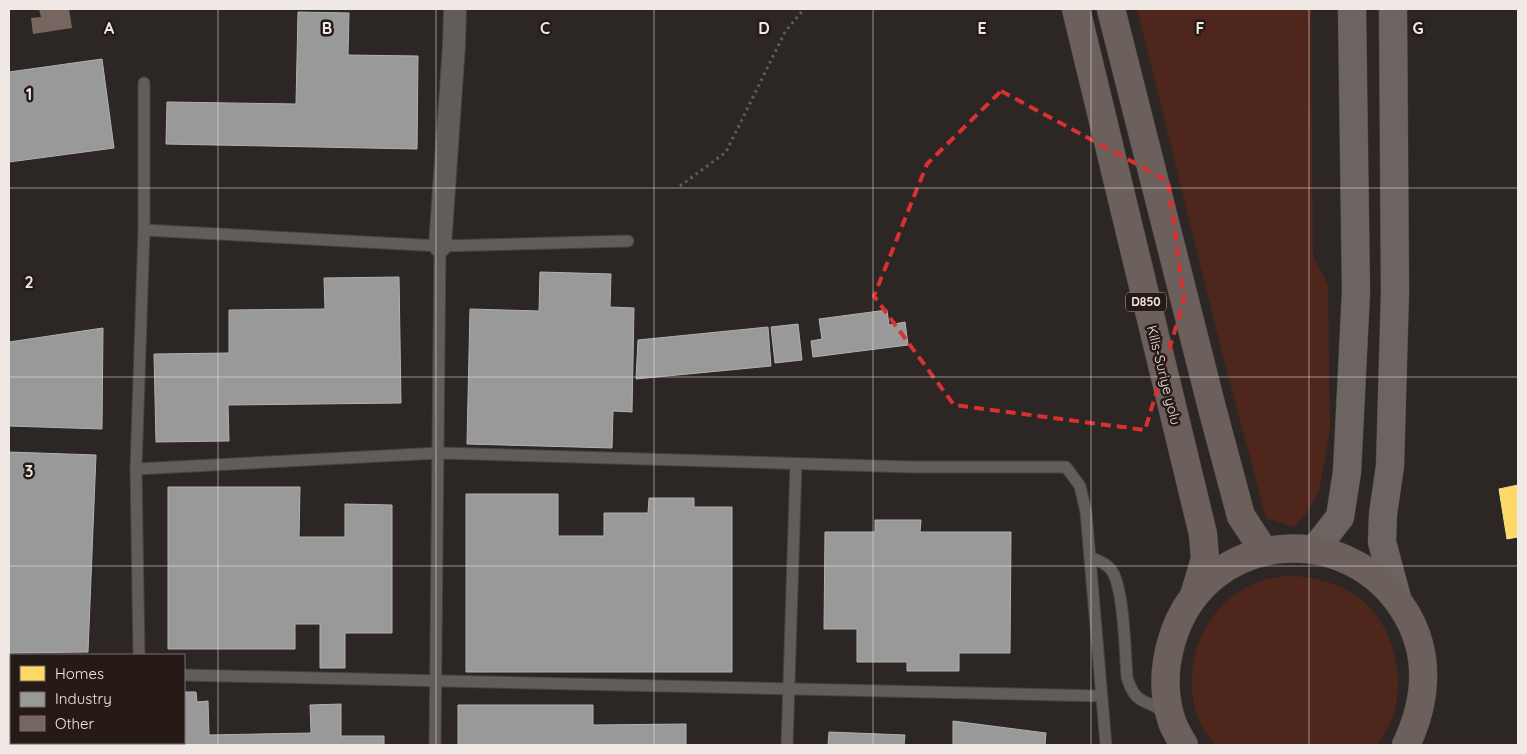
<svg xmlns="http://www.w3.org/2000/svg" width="1527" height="754" font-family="Quicksand,sans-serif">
<rect width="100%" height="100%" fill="#2c2624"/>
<g fill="#4e261b">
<polygon points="1137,9 1311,9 1313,256 1328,284 1330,430 1319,491 1307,513 1294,527 1266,518 1222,352"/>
<path d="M1287,575C1309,577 1329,580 1349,591C1400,619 1415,702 1376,745H1215C1210,738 1203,731 1200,723C1178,670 1201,608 1253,584C1263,579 1276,578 1287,575Z"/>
</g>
<polygon fill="#ffd966" stroke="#fade8c" points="1518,485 1518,537 1507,539 1499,489"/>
<g fill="#999" stroke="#b3b1b0">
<polygon points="298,12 349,13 348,55 418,56 417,149 166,144 167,102 296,104"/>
<polygon points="102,59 114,148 9,162 9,72"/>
<polygon points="540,272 611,274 610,307 634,308 632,412 613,411 612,448 467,444 470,309 539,311"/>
<polygon points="399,277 401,403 228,405 229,441 156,442 154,354 229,353 229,310 325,309 324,278"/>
<polygon points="887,310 889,325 905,322 908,345 813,357 811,341 822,339 819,319"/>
<polygon points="798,324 802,360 775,363 771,327"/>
<polygon points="768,327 771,366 636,379 638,340"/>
<polygon points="103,328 102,429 9,426 9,342"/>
<polygon points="9,452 96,455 88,652 9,653"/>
<polygon points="168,487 300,487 299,537 345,537 345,504 392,505 392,633 345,633 345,668 320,668 320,624 295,624 295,649 168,649"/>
<polygon points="466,494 558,494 558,536 604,536 604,513 648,513 649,498 694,498 694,507 732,507 732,672 466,672"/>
<polygon points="875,520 921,520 920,532 1011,532 1010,653 959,653 959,671 907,671 907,662 857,662 857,629 824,629 825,532 875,532"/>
<polygon points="184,692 196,692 197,702 208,701 209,735 311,733 310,705 341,704 341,736 384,736 384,745 154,745 154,743 184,743"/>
<polygon points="458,705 593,705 593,725 686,724 686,745 458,745"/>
<polygon points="953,721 1046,733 1045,745 953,745"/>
<polygon points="829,732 905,735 904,745 828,745"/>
</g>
<polygon fill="#776660" points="39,9 69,9 72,28 33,34 31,18 41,17"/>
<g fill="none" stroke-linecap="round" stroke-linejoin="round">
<g stroke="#484341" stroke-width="13">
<g id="service">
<polyline points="144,230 440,246 628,241"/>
<polyline points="136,469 439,453 912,467 1066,467 1080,486 1086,512 1106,745"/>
<path d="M1090,557C1098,561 1107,563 1112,571C1124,590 1125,652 1127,677C1136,709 1149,697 1167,715"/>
<polyline points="139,655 136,469 144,230 144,83"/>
<polyline points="184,675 1101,696"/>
<polyline points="138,745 138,743"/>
<polyline points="435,745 440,246"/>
<polyline points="787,745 796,464"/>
</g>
</g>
<g stroke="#484341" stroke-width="24">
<polyline id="minor" points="440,246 454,45 455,9"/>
</g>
<g stroke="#484341" stroke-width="29">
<g id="secondary">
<polyline points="1393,9 1395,292 1390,466 1383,514 1382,542 1397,598"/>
<polyline points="1315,549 1340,517 1347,472 1356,292 1352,9"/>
</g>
</g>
<g stroke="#484341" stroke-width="29">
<g id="trunk">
<polyline points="1076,9 1203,534 1205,559 1194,596"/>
<polyline points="1111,9 1212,408 1241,516 1264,551"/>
<path d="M1184,745C1180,738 1175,730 1172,722C1163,695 1164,666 1172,640C1205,529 1351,517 1407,615C1431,657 1426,703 1406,745"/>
</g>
</g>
<polyline stroke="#625d5c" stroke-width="3" stroke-dasharray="2.5 4" stroke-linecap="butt" points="680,186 726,152 785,32 804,9"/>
<use href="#service" stroke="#625c5a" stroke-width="11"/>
<use href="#minor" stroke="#625c5a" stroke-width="22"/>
<use href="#secondary" stroke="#6c6461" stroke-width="28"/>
<use href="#trunk" stroke="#6c605c" stroke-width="28"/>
</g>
<path fill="none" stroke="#d73231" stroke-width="4" stroke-dasharray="10 6" stroke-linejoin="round" d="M1001,91L1168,181L1184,300L1145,430L954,405L874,296L927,164Z"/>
<path fill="none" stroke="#f0e8e5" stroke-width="1" stroke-opacity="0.55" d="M218,9V745M436,9V745M654,9V745M873,9V745M1091,9V745M1309,9V745M9,188H1518M9,377H1518M9,566H1518"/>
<g text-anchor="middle" stroke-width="5" stroke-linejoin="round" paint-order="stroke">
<rect fill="#261a17" stroke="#b3aaa7" stroke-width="1" x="1126" y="292.5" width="40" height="19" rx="4"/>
<g font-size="12" font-weight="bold" fill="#f0e8e5">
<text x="1146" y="306">D850</text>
</g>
<g font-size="14" fill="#f0e8e5" stroke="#261a17">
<text transform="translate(1164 375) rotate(76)" y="5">Kilis-Suriye yolu</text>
</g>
</g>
<g font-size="16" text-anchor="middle" font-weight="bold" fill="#f0e8e5" stroke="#261a17" stroke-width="5" stroke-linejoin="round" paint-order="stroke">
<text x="109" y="34">A</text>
<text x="327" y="34">B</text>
<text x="545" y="34">C</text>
<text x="764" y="34">D</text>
<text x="982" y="34">E</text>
<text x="1200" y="34">F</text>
<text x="1418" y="34">G</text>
<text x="29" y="100">1</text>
<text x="29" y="288">2</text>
<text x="29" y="477">3</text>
</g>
<rect width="1527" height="754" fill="none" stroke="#f0e8e5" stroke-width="20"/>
<rect x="10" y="654" width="175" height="90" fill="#261a17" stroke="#776c69"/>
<rect x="20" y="666" width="25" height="15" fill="#ffd966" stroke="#776c69"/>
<text x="55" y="679" font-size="15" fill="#f0e8e5">Homes</text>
<rect x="20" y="692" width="25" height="15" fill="#999999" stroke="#776c69"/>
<text x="55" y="704" font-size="15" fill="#f0e8e5">Industry</text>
<rect x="20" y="716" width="25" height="15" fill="#776660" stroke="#776c69"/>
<text x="55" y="729" font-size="15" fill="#f0e8e5">Other</text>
</svg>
